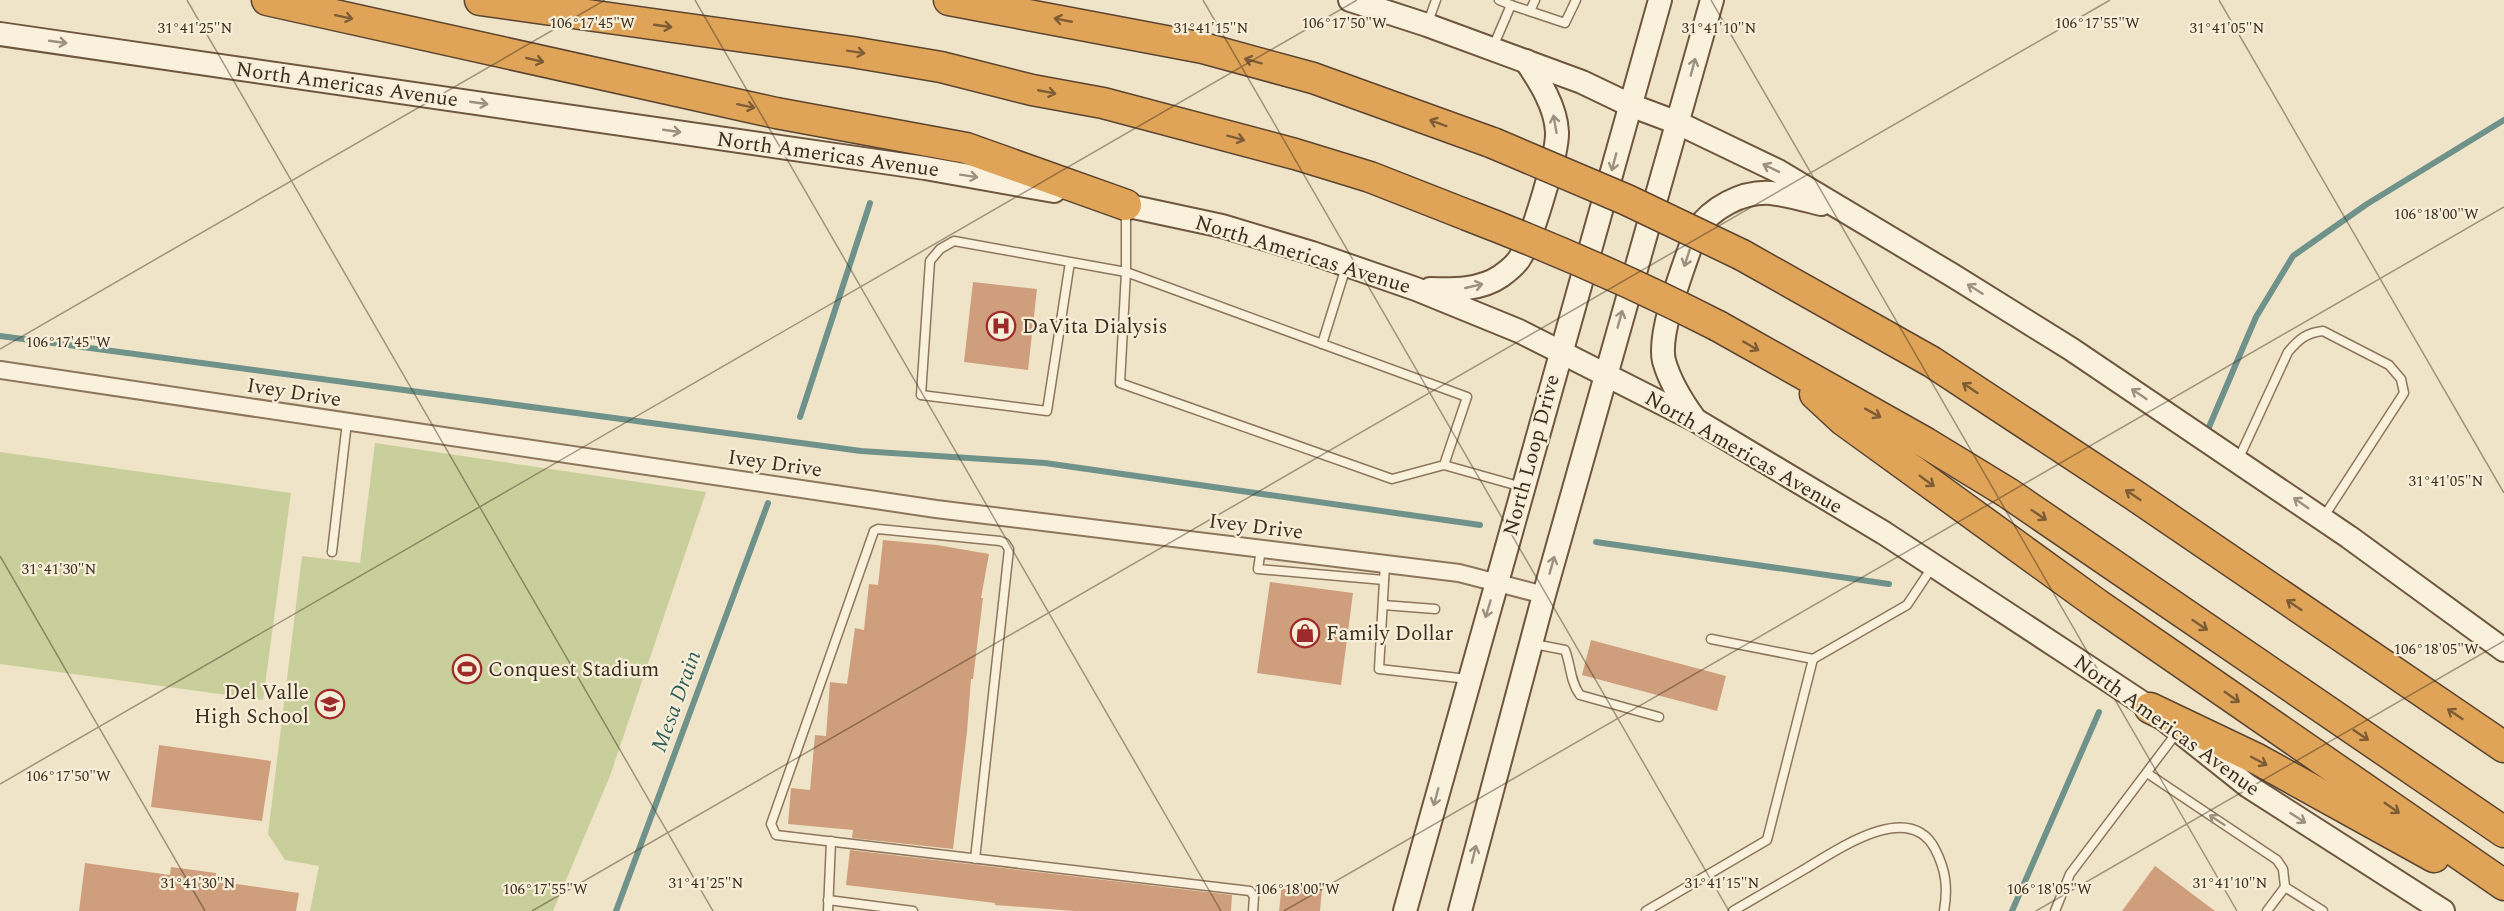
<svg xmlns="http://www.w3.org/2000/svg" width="2504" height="911" font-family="Spectral,serif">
<rect width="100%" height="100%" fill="#f0e4c8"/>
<g fill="#c9cf9b">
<polygon points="375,443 706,492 610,776 553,911 310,911 319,866 285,860 268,834 302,556 360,563"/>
<polygon points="0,452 291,493 263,700 0,664"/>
</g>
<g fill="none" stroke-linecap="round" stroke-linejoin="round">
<g stroke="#6f938a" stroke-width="6">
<polyline points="0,336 861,451 1045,463 1480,525"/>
<polyline points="800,417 870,203"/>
<polyline points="2209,427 2256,317 2293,256 2367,204 2504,120"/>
<polyline points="1596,542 1889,584"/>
<polyline points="616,911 768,503"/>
<polyline points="2012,911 2099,712"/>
</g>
</g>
<g fill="#cf9f7d">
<polygon points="973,282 1037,289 1028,370 964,362"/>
<polygon points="883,540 937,545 989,554 981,598 983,598 973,679 971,679 967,732 953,849 852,838 853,830 788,824 791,788 810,790 815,735 826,736 830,682 847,684 855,628 864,630 869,584 878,585"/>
<polygon points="1270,582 1353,593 1341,685 1257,673"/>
<polygon points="1591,640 1726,676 1717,711 1582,675"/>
<polygon points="159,745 271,761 262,821 151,807"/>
<polygon points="850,850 1232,895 1231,911 1074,911 995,905 995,903 846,885"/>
<polygon points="85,863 170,875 171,867 216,873 215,881 299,893 296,911 79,911"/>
<polygon points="2155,866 2215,911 2122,911"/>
<polygon points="1282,884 1322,889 1320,911 1279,911"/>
</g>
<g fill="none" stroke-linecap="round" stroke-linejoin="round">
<g stroke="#8d765c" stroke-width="11">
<g id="lane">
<polyline points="1499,0 1511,5"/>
<polyline points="1530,11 1535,0"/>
<polyline points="1427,25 1436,0"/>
<polyline points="1493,47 1511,5 1565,23 1576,0"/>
<polyline points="1070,262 1047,411 921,395 930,261 940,249 954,241 1126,272 1126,208"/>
<polyline points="1322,344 1346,267"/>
<path d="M2238,460L2288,352C2299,339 2306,333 2323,331L2389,365L2401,379L2404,393L2323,518"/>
<polyline points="1444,465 1392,479 1120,383 1126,272 1467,397 1444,465 1522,487"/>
<polyline points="1261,549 1258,569 1384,580"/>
<polyline points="332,552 347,422"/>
<polyline points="1385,564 1379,669 1468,679"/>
<polyline points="1383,605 1435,609"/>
<polyline points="1711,639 1813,659 1907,605 1933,566"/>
<path d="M1534,644L1565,650C1571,665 1570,682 1580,695L1659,717"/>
<polyline points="2147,773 2277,860 2283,869 2285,887 2267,911"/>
<polyline points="975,859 1009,549 1005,543 1000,541 878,529 874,531 771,824 776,835 1250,891 1254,896 1253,911"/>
<polyline points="2285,887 2323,911"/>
<polyline points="828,900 913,911"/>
<polyline points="828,911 831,841"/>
<polyline points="1646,911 1767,840 1813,659"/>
<path d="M1733,911C1757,897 1781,883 1805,869C1837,850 1909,799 1935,849C1946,870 1948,888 1944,911"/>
<polyline points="2055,911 2070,874 2178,731"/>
</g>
</g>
<g stroke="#8d765c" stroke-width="20">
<polyline id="street" points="0,370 936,509 1459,573 1544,595"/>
</g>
<g stroke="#6f573f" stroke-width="26">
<g id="secondary">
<polyline points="1350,0 1427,25 1582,82 1630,105 1678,123 1778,171 1952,275 2071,349 2349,537 2504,650"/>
<polyline points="0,34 925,168 1054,191"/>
<polyline points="1110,202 1222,226 1312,253 1416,289 1519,331 1697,421 1884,533 2079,661 2150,708 2248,786 2443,911"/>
<path d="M1430,289C1453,290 1481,290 1501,276C1508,271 1517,264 1521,256C1532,238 1558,153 1557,132C1556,107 1540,82 1526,61"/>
<path d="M1694,418C1681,400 1670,382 1664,361C1657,332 1686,261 1696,231C1711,208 1742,191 1771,193C1788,195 1805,200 1821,204"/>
<polyline points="1405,911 1660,0"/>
<polyline points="1460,911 1544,595 1712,0"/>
</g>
</g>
<g stroke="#5b4430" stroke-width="33">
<g id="highway">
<polyline points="267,0 776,113 966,148 1126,205"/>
<polyline points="480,0 852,52 941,67 1032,90 1103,103 1295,154 1370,177 1467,215"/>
<polyline points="949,0 1203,48 1313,78 1493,143"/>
<polyline points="1742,255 1932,362 2134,495 2504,747"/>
<polyline points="1718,326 1926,443 2008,493 2504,832"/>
<polyline points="1815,394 1843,420 2097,604 2504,885"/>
<polyline points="2150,708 2257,759 2434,857"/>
</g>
</g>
<use href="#lane" stroke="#faf1dc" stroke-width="8"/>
<use href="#street" stroke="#faf1dc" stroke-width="16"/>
<use href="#secondary" stroke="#faf1dc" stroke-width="22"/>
<use href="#highway" stroke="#e0a458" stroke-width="30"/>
<g stroke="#5b4430" stroke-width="33" stroke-linecap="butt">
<g id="highway-bridge">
<polyline points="1493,143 1627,200 1742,255"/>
<path d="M1467,215C1553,248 1636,284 1718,326"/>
</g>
</g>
<use href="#highway-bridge" stroke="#e0a458" stroke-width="30"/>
</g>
<defs><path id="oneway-shaft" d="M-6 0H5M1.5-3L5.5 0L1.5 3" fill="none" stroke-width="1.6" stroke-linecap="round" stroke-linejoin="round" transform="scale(1.5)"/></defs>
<g stroke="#7e5d36">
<use href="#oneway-shaft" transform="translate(344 17) rotate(12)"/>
<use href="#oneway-shaft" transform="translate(1063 20) rotate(-169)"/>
<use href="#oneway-shaft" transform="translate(663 26) rotate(8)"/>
<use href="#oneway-shaft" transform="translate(856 52) rotate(9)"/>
<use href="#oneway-shaft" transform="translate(535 60) rotate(13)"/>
<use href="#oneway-shaft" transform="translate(1253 61) rotate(-165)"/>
<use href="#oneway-shaft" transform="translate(1047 92) rotate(11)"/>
<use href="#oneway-shaft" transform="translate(746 106) rotate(12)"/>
<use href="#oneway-shaft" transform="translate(1438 123) rotate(-160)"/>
<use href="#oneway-shaft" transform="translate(1236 138) rotate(15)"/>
<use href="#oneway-shaft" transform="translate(1751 346) rotate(30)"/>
<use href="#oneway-shaft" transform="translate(1970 388) rotate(-146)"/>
<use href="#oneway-shaft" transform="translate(1873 413) rotate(29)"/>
<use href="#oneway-shaft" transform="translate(1927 481) rotate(36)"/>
<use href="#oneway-shaft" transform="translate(2133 495) rotate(-146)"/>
<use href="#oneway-shaft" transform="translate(2039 515) rotate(34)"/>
<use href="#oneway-shaft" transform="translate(2294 605) rotate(-146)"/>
<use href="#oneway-shaft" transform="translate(2200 625) rotate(34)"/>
<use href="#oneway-shaft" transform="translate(2232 697) rotate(35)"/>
<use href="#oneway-shaft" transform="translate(2455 714) rotate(-146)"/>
<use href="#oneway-shaft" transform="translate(2361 735) rotate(34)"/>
<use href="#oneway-shaft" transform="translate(2259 761) rotate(28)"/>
<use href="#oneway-shaft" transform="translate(2392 808) rotate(35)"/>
</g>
<g stroke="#9c907e">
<use href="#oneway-shaft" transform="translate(58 42) rotate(8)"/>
<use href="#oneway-shaft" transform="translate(1693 67) rotate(-75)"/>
<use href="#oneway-shaft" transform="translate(479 103) rotate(8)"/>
<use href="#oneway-shaft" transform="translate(1555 124) rotate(-100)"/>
<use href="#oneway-shaft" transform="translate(672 131) rotate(8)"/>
<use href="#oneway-shaft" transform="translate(1614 162) rotate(105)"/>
<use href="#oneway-shaft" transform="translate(1771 168) rotate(-154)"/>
<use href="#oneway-shaft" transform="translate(969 176) rotate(9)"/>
<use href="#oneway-shaft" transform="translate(1687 258) rotate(108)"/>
<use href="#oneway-shaft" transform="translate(1474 286) rotate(-13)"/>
<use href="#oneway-shaft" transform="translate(1975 289) rotate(-148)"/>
<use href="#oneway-shaft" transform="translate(1620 319) rotate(-74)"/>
<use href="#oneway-shaft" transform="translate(2139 394) rotate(-146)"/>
<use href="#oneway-shaft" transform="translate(2301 503) rotate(-145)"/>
<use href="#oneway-shaft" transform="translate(1552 565) rotate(-74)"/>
<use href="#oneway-shaft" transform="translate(1488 609) rotate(107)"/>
<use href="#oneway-shaft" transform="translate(1436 797) rotate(105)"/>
<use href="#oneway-shaft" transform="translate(2298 818) rotate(33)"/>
<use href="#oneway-shaft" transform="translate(2217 820) rotate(-147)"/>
<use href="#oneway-shaft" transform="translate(1474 854) rotate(-76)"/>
</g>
<path fill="none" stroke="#3d2e20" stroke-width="1.5" stroke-opacity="0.45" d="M187,0L713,911M695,0L1221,911M1203,0L1729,911M1711,0L2237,911M2219,0L2504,493M0,349L605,0M0,556L205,911M0,784L1357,0M532,911L2110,0M1284,911L2504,207M2036,911L2504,641"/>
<defs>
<g id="hospital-ring" transform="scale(1.5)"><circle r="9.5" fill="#f7eed8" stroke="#9e2a2b" stroke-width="1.5"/><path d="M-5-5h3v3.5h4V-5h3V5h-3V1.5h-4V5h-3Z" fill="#9e2a2b"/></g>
<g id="shop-ring" transform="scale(1.5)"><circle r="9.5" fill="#f7eed8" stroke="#9e2a2b" stroke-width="1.5"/><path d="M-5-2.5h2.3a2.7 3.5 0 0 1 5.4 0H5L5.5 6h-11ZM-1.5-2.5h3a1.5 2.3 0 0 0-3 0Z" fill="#9e2a2b"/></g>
<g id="stadium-ring" transform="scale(1.5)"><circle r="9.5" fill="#f7eed8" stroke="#9e2a2b" stroke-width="1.5"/><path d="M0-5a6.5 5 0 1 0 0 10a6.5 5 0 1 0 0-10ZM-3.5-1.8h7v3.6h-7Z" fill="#9e2a2b"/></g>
<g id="school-ring" transform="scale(1.5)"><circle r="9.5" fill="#f7eed8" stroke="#9e2a2b" stroke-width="1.5"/><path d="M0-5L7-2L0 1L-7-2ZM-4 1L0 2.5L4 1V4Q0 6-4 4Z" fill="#9e2a2b"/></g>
</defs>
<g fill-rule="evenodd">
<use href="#hospital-ring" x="1001" y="326"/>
<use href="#shop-ring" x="1305" y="633"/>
<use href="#stadium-ring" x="467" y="669"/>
<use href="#school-ring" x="330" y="704"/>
</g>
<g text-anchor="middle" stroke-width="4.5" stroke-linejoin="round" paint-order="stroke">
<g font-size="21" fill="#3d2e20" stroke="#f7eed8">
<text transform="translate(347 84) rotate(8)" y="7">North Americas Avenue</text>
<text transform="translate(828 154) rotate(8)" y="7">North Americas Avenue</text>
<text transform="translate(1303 254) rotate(17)" y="7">North Americas Avenue</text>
<text transform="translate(294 392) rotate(9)" y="7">Ivey Drive</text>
<text transform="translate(1744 452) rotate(30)" y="7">North Americas Avenue</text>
<text transform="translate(1531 455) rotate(-75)" y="7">North Loop Drive</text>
<text transform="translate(775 463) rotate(8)" y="7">Ivey Drive</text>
<text transform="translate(1256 526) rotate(7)" y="7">Ivey Drive</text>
<text transform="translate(2167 725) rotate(36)" y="7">North Americas Avenue</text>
</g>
<g font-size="21" fill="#3d2e20" stroke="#f7eed8" text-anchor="start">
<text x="1022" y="333">DaVita Dialysis</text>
<text x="1326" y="640">Family Dollar</text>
<text x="488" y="676">Conquest Stadium</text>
<text x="309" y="699" text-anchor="end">Del Valle<tspan x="309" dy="24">High School</tspan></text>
</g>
<g font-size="22" font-style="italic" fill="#2f5d5a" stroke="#f7eed8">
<text transform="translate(675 701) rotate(-70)" y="8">Mesa Drain</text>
</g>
</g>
<g font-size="15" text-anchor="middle" fill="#3d2e20" stroke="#f7eed8" stroke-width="4.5" stroke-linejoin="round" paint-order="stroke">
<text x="592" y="28">106°17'45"W</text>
<text x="1344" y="28">106°17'50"W</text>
<text x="2097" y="28">106°17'55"W</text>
<text x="195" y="33">31°41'25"N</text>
<text x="1211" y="33">31°41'15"N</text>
<text x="1719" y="33">31°41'10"N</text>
<text x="2227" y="33">31°41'05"N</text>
<text x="2436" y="219">106°18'00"W</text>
<text x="68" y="347">106°17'45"W</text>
<text x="2446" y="486">31°41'05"N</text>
<text x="59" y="574">31°41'30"N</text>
<text x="2436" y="654">106°18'05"W</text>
<text x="68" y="781">106°17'50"W</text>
<text x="198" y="888">31°41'30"N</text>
<text x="706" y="888">31°41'25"N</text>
<text x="1722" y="888">31°41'15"N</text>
<text x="2230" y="888">31°41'10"N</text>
<text x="545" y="894">106°17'55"W</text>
<text x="1297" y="894">106°18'00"W</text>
<text x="2049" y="894">106°18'05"W</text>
</g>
</svg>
